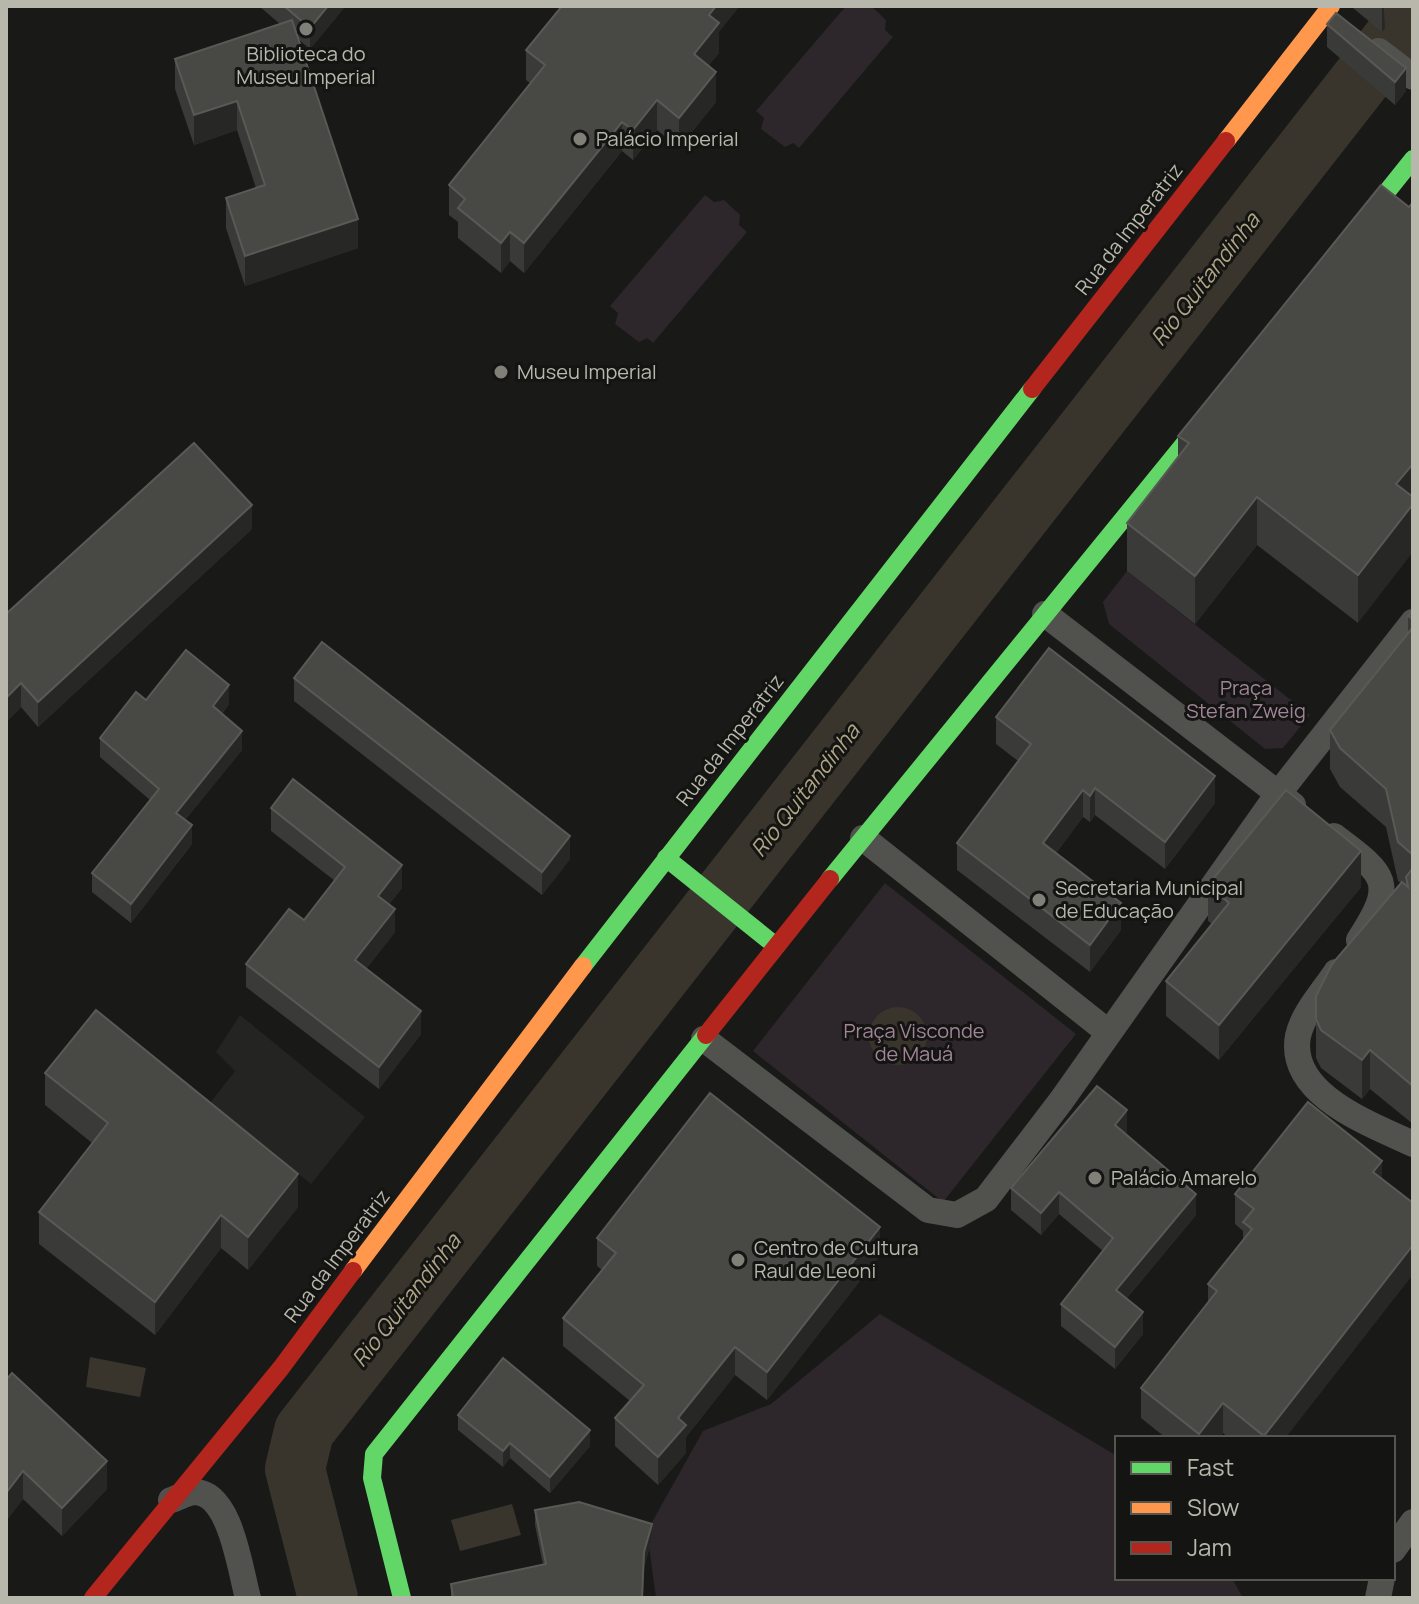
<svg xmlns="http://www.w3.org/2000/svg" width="1419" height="1604" font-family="Manrope,sans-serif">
<rect width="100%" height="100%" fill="#191918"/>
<polygon fill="#242422" points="240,1015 365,1117 311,1184 210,1103 235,1071 216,1052"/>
<g fill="#2d262b">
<polygon points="846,6 871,6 886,20 885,30 893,37 799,148 793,143 785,147 761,129 764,118 756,111"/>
<polygon points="705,195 714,202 724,200 740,215 739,225 747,232 653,343 647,338 639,342 615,324 618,313 610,306"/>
<polygon points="1127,571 1310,715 1283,748 1265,749 1109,624 1103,602"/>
<polygon points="885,883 1076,1034 943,1202 753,1051"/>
<polygon points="880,1314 1117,1456 1117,1578 1232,1578 1243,1598 656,1598 647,1531 703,1431 771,1404"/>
</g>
<g fill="#39352d">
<circle cx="898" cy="1036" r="29"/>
<polygon points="90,1357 146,1368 140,1397 86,1387"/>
<polygon points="512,1504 521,1535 460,1551 451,1520"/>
</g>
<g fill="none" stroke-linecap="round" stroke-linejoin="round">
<polyline stroke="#39352d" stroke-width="60" points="328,1598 295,1469 304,1431 1413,13"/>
<g stroke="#51514d" stroke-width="26">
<polyline points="1379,51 1413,77"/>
<polyline points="1045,614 1293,805"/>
<path d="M1334,836C1386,875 1397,882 1359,940"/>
<polyline points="863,838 1108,1032"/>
<path d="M1336,972C1323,992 1303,1013 1298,1036C1287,1095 1373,1125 1413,1144"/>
<polyline points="704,1039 928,1210 957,1215 986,1199 1061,1101 1278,794 1413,622"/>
<path d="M171,1500C178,1498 188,1492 195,1492C231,1493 240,1570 248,1598"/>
<polyline points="1393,1550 1413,1522"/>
<polyline points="1378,1598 1382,1578"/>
</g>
<g stroke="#63d668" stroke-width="18">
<polyline points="1357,229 1413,159"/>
<polyline points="666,858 776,946"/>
<polyline points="830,879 1211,411"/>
<polyline points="583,966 1032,389"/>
<polyline points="402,1598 372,1478 374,1454 706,1035"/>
</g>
<g stroke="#ff974d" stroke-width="18">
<polyline points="1226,141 1331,6"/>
<polyline points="353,1271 583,966"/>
</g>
<g stroke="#b3261e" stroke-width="18">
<polyline points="1032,389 1226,141"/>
<polyline points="706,1035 830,879"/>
<polyline points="93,1598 281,1368 353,1271"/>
</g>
</g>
<g fill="#3a3a39">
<polygon points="259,6 344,6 344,8 310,49 298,39 358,248 245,286 226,228 226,198 256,188 237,130 194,145 175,89 175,59 280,24"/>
<polygon points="1352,6 1385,6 1385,28 1382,32 1353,8"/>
<polygon points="1327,24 1406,91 1395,105 1327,47"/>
<polygon points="719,32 719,53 708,66 716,102 679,148 657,130 633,160 622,151 524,273 510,261 501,273 458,238 458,222 449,215 449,185 530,83 526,80 526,50"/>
<polygon points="1409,207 1358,623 1257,545 1195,624 1127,571 1127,523 1178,456 1178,436"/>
<polygon points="252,529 38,727 21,707 6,722 6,614"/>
<polygon points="1413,610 1413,1124 1370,1089 1362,1099 1321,1068 1316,1058 1316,996 1401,883 1398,881 1386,827 1340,787 1330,769 1330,730 1408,633 1408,616"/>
<polygon points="294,678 570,859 542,895 294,701"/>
<polygon points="146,700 229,704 222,714 242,750 185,820 192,844 131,923 92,892 92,873 150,800 100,757 100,738"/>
<polygon points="996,717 1215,803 1165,869 1095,815 1090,822 1083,817 1056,853 1121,930 1090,972 957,870 957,843 1018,761 996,744"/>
<polygon points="271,808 402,888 389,904 395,932 366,969 421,1034 379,1089 246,987 246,964 304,920 335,881 271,831"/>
<polygon points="1208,885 1361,887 1219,1060 1166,1016 1166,981 1212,924 1208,921"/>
<polygon points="45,1073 298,1207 248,1270 221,1248 155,1335 39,1244 39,1212 92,1143 45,1105"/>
<polygon points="1127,1132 1125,1134 1196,1215 1127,1298 1143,1334 1115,1369 1061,1326 1061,1304 1103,1251 1059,1214 1041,1235 1011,1210 1011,1188"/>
<polygon points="1382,1179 1413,1203 1413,1274 1285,1438 1229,1438 1223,1433 1219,1438 1166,1438 1141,1418 1141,1388 1208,1302 1208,1284 1243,1239 1243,1231 1235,1224 1235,1194"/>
<polygon points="597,1238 880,1255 767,1400 735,1375 686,1437 686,1453 658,1485 615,1446 615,1418 630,1401 563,1346 563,1318 602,1270 597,1266"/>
<polygon points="6,1380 107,1489 62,1536 23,1499 6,1521"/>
<polygon points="458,1415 590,1446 550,1493 510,1458 503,1467 458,1430"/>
<polygon points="535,1510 652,1539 644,1567 643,1598 451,1598 451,1584 543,1565 535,1525"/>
</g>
<g fill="#272726">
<polygon points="328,6 344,6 344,8 310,49 310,28"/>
<polygon points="716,6 740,6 719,32 719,53 694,84 694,54 709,15"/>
<polygon points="1384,6 1385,28 1382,32 1382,9"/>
<polygon points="1406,68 1406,91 1395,105 1395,82"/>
<polygon points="716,72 716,102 679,148 679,118"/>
<polygon points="657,100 657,130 633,160 633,130"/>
<polygon points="237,101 237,130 194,145 194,115"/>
<polygon points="622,122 622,151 524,273 524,243"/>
<polygon points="358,219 358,248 245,286 245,256"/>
<polygon points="510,232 510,261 501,273 501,243"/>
<polygon points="1413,464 1413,552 1358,623 1358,575 1396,484"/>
<polygon points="1257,497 1257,545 1195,624 1195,576"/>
<polygon points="252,505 252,529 38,727 38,702"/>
<polygon points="21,683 21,707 6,722 6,698"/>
<polygon points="229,685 229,704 213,725 213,706"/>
<polygon points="242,731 242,750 176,831 176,813"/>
<polygon points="1215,776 1215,803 1165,869 1165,842"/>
<polygon points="1095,788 1095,815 1090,822 1090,796"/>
<polygon points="1083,790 1083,817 1043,870 1043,843"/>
<polygon points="192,825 192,844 131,923 131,904"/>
<polygon points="570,836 570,859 542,895 542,872"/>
<polygon points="1361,851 1361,887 1219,1060 1219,1025"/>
<polygon points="402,865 402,888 378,919 378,896"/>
<polygon points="1121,903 1121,930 1090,972 1090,945"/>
<polygon points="395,909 395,932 355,983 355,960"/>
<polygon points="421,1011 421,1034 379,1089 379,1067"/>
<polygon points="1370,1050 1370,1089 1362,1099 1362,1060"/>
<polygon points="1127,1110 1127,1132 1115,1147 1115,1125"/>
<polygon points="1382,1161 1382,1190 1373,1172"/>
<polygon points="298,1174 298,1207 248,1270 248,1237"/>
<polygon points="1059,1192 1059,1214 1041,1235 1041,1213"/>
<polygon points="1196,1194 1196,1215 1116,1311 1116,1290"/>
<polygon points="221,1215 221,1248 155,1335 155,1302"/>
<polygon points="880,1227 880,1255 767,1400 767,1372"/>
<polygon points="1413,1245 1413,1274 1285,1438 1264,1438 1264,1436"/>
<polygon points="1143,1312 1143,1334 1115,1369 1115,1347"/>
<polygon points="735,1347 735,1375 686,1437 686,1453 658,1485 658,1457 678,1418"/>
<polygon points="1223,1403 1223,1433 1219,1438 1199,1438 1199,1434"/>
<polygon points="590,1430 590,1446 550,1493 550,1477"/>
<polygon points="510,1443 510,1458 503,1467 503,1451"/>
<polygon points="107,1461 107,1489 62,1536 62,1508"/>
<polygon points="23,1471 23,1499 6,1521 6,1493"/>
<polygon points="652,1524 652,1539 644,1567 644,1552"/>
</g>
<g fill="#484845" stroke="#5a5955" stroke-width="2">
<polygon points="284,6 328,6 310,28"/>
<polygon points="562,6 716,6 709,15 719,23 694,54 716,72 679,118 657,100 633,130 622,122 524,243 510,232 501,243 458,208 465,199 449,185 545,65 526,50"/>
<polygon points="1336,13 1406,68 1395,82 1327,24"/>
<polygon points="292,20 358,219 245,256 226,198 265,185 237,101 194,115 175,59"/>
<polygon points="1381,185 1409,207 1413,202 1413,464 1396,484 1413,497 1413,504 1358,575 1257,497 1195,576 1127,523 1189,443 1178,436"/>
<polygon points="194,443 252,505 38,702 21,683 6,698 6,614"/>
<polygon points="1413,610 1413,619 1408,616"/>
<polygon points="1413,627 1413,855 1398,842 1386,789 1340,748 1330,730"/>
<polygon points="322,642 570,836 542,872 294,678"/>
<polygon points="1049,648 1215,776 1165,842 1095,788 1090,796 1083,790 1043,843 1121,903 1090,945 957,843 1031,744 996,717"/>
<polygon points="186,650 229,685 213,706 242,731 176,813 192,825 131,904 92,873 159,789 100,738 136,692 146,700"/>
<polygon points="293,779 402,865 378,896 395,909 355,960 421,1011 379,1067 246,964 289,909 304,920 345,867 271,808"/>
<polygon points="1286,790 1361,851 1219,1025 1166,981 1229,903 1208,885"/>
<polygon points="1413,868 1413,1086 1370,1050 1362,1060 1321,1030 1316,1019 1316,996 1332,964 1402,882 1408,887 1406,877"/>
<polygon points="96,1010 298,1174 248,1237 221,1215 155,1302 39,1212 108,1123 45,1073"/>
<polygon points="1097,1086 1127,1110 1115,1125 1196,1194 1116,1290 1143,1312 1115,1347 1061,1304 1113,1238 1059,1192 1041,1213 1011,1188"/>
<polygon points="710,1093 880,1227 767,1372 735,1347 678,1418 686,1425 658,1457 615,1418 644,1385 563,1318 616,1253 597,1238"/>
<polygon points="1308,1102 1382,1161 1373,1172 1413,1203 1413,1245 1264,1436 1223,1403 1199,1434 1141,1388 1217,1291 1208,1284 1252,1229 1243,1222 1254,1209 1235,1194"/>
<polygon points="503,1358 590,1430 550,1477 510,1443 503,1451 458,1415"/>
<polygon points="12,1373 107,1461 62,1508 23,1471 6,1493 6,1380"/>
<polygon points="579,1502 652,1524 644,1552 642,1598 453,1598 451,1584 546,1564 535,1510"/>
</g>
<g fill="#808078" stroke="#141413" stroke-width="3">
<circle cx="306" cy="29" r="8"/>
<circle cx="580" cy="139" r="8"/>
<circle cx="501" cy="372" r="8"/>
<circle cx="1039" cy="900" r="8"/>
<circle cx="1095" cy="1178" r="8"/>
<circle cx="738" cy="1260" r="8"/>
</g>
<g text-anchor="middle" stroke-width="6" stroke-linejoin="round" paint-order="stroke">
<g font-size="20" fill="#b8b7ab" stroke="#141413" text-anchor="start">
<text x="306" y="61" text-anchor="middle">Biblioteca do<tspan x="306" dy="23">Museu Imperial</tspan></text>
<text x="596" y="146">Palácio Imperial</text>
<text x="517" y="379">Museu Imperial</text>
<text x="1055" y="895">Secretaria Municipal<tspan x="1055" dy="23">de Educação</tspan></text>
<text x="1111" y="1185">Palácio Amarelo</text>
<text x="754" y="1255">Centro de Cultura<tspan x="754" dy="23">Raul de Leoni</tspan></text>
</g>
<g font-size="20" fill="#b8b7ab" stroke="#141413">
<text transform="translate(1129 229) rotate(-52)" y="7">Rua da Imperatriz</text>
<text transform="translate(730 740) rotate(-52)" y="7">Rua da Imperatriz</text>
<text transform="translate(337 1256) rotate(-53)" y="7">Rua da Imperatriz</text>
</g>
<g font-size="20" fill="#a18497" stroke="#141413">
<text x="1246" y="695">Praça<tspan x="1246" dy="23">Stefan Zweig</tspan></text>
<text x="914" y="1038">Praça Visconde<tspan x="914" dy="23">de Mauá</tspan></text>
</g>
<g font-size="22" font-style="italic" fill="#afa486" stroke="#141413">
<text transform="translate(1205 279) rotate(-52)" y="8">Rio Quitandinha</text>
<text transform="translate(805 790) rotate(-52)" y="8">Rio Quitandinha</text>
<text transform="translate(406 1300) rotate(-52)" y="8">Rio Quitandinha</text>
</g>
</g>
<rect width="1419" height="1604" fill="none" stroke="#b8b7ab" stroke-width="16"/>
<rect x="1115" y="1436" width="280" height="144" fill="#141413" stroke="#565550" stroke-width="2"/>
<rect x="1131" y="1462" width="40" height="12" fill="#63d668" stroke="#565550" stroke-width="2"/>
<text x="1187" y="1476" font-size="24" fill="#b8b7ab">Fast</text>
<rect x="1131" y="1502" width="40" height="12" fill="#ff974d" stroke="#565550" stroke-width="2"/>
<text x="1187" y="1516" font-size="24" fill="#b8b7ab">Slow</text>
<rect x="1131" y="1542" width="40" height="12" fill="#b3261e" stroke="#565550" stroke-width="2"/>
<text x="1187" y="1556" font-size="24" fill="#b8b7ab">Jam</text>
</svg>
